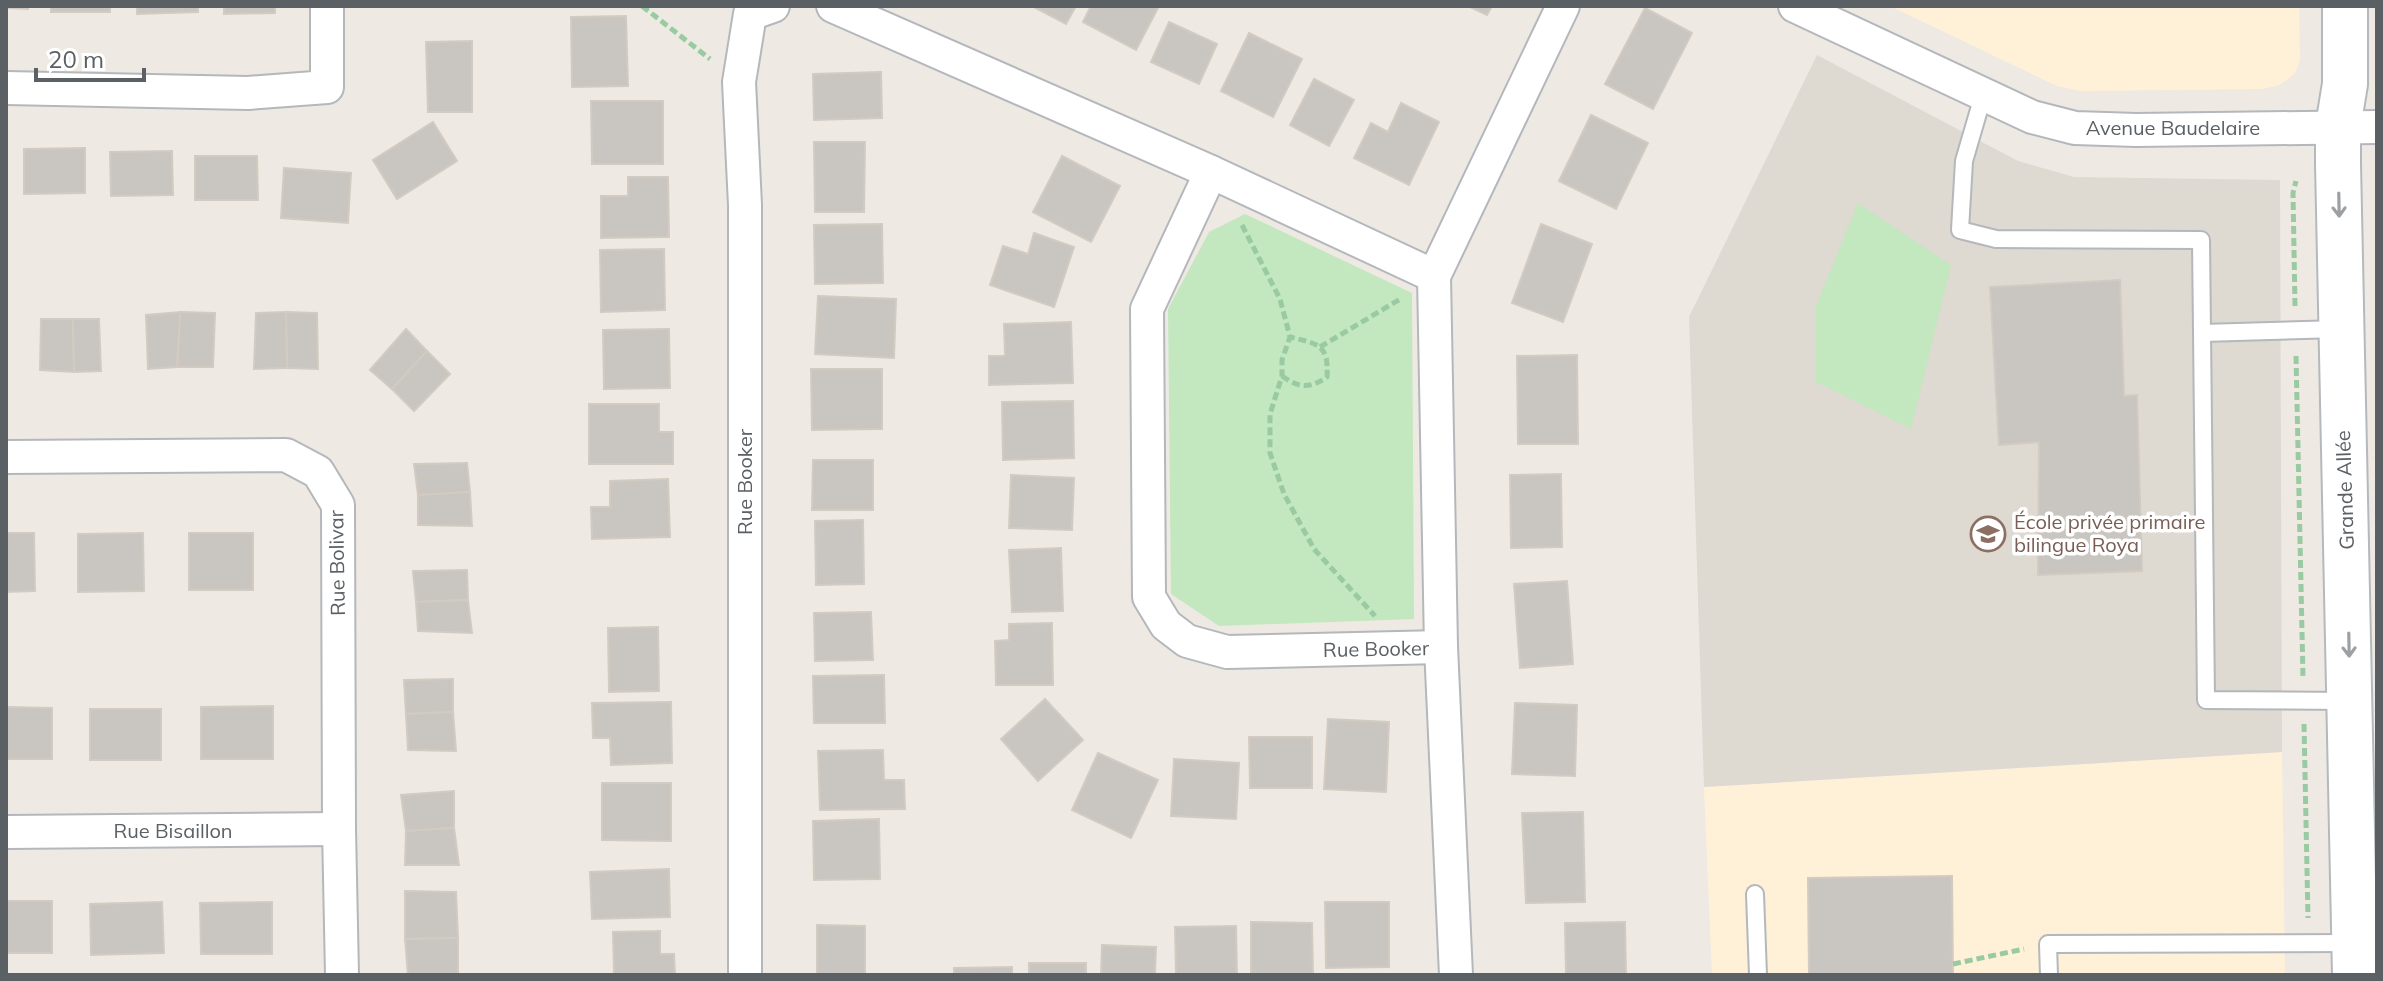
<svg xmlns="http://www.w3.org/2000/svg" width="2383" height="981" font-family="Mulish,sans-serif">
<rect width="100%" height="100%" fill="#eeeae3"/>
<g fill="#fff1d7">
<polygon points="1890,6 2299,6 2300,60 2295,73 2287,80 2277,86 2261,89 2081,91 2057,86"/>
<polygon points="2282,752 2285,975 1712,975 1704,787"/>
</g>
<polygon fill="#ded9d1" points="1817,55 2018,161 2074,177 2280,180 2282,752 1704,787 1689,317"/>
<g fill="#c3e7be">
<polygon points="1858,203 1951,265 1911,429 1816,382 1816,306"/>
<polygon points="1245,214 1412,293 1414,619 1219,626 1171,594 1168,309 1209,232"/>
</g>
<g fill="#c9c5c0" stroke="#d3cbc1" stroke-width="2">
<polygon points="6,6 28,6 28,9 6,8"/>
<rect x="51" y="6" width="59" height="6"/>
<polygon points="137,6 198,6 198,12 137,14"/>
<polygon points="224,6 275,6 275,13 224,14"/>
<polygon points="1032,6 1076,6 1066,24"/>
<polygon points="1091,6 1159,6 1136,50 1083,22"/>
<polygon points="1468,6 1492,6 1487,15"/>
<polygon points="1645,8 1692,33 1653,109 1605,84"/>
<polygon points="626,16 628,86 572,87 571,17"/>
<polygon points="1169,22 1217,44 1199,84 1151,62"/>
<polygon points="1249,33 1302,59 1273,117 1221,91"/>
<polygon points="472,41 472,112 428,112 426,42"/>
<polygon points="881,72 882,118 814,120 813,74"/>
<polygon points="1314,79 1354,100 1329,146 1290,125"/>
<polygon points="591,101 663,101 663,164 592,164"/>
<polygon points="1401,103 1439,122 1409,185 1354,158 1371,123 1388,132"/>
<polygon points="1591,115 1648,143 1616,209 1559,181"/>
<polygon points="433,122 457,161 397,199 373,160"/>
<polygon points="814,142 865,142 864,212 815,212"/>
<polygon points="85,148 85,193 24,194 24,149"/>
<polygon points="172,151 173,195 111,196 110,152"/>
<polygon points="195,156 257,156 258,200 195,200"/>
<polygon points="1062,156 1120,186 1091,242 1033,212"/>
<polygon points="284,168 351,173 348,223 281,218"/>
<polygon points="628,177 668,177 669,237 601,238 601,196 628,196"/>
<polygon points="882,224 883,283 815,284 814,225"/>
<polygon points="1541,224 1592,244 1563,322 1512,303"/>
<polygon points="1034,233 1074,247 1054,307 990,285 1003,246 1028,254"/>
<polygon points="664,249 665,310 601,312 600,250"/>
<polygon points="2120,280 2124,396 2137,395 2142,571 2038,575 2039,442 1999,445 1990,287"/>
<polygon points="818,296 896,299 894,358 815,354"/>
<polygon points="180,312 215,313 213,367 177,367"/>
<polygon points="180,312 177,367 148,369 146,315"/>
<polygon points="286,312 317,313 318,369 287,368"/>
<polygon points="286,312 287,368 254,369 256,313"/>
<polygon points="41,319 73,319 74,372 40,370"/>
<polygon points="73,319 99,319 101,371 74,372"/>
<polygon points="1071,322 1073,383 989,385 989,356 1005,356 1004,324"/>
<polygon points="406,329 427,351 392,389 370,370"/>
<polygon points="669,329 670,388 604,389 603,330"/>
<polygon points="427,351 450,374 414,411 392,389"/>
<polygon points="1577,355 1578,444 1518,444 1517,356"/>
<polygon points="811,369 882,369 882,429 812,430"/>
<polygon points="1073,401 1074,458 1003,460 1002,402"/>
<polygon points="589,404 659,404 659,432 673,432 673,464 589,464"/>
<polygon points="813,460 873,460 873,510 812,510"/>
<polygon points="467,463 470,492 418,495 414,464"/>
<polygon points="1561,474 1562,547 1511,548 1510,475"/>
<polygon points="1011,475 1074,478 1072,530 1009,528"/>
<polygon points="668,479 670,537 592,539 591,507 610,507 610,481"/>
<polygon points="470,492 472,526 418,525 418,495"/>
<polygon points="863,520 864,584 816,585 815,521"/>
<polygon points="6,533 34,533 35,591 6,592"/>
<polygon points="143,533 144,591 78,592 78,534"/>
<rect x="189" y="533" width="64" height="57"/>
<polygon points="1061,548 1063,611 1012,612 1009,550"/>
<polygon points="467,570 468,600 416,602 413,571"/>
<polygon points="1567,581 1573,664 1520,668 1514,584"/>
<polygon points="468,600 472,633 418,631 416,602"/>
<polygon points="871,612 873,660 815,661 814,613"/>
<polygon points="1052,623 1053,685 996,685 995,641 1009,640 1009,624"/>
<polygon points="658,627 659,691 609,692 608,628"/>
<polygon points="884,675 885,723 814,723 813,676"/>
<polygon points="453,679 453,712 406,714 404,680"/>
<polygon points="1045,699 1083,740 1038,781 1001,739"/>
<polygon points="671,702 672,763 611,765 610,738 593,738 592,703"/>
<polygon points="1515,703 1577,705 1575,776 1512,774"/>
<polygon points="273,706 273,759 201,759 201,707"/>
<polygon points="6,707 52,708 52,759 6,759"/>
<rect x="90" y="709" width="71" height="51"/>
<polygon points="453,712 456,751 408,750 406,714"/>
<polygon points="1328,719 1389,722 1386,792 1324,789"/>
<polygon points="1249,737 1312,737 1312,788 1250,788"/>
<polygon points="883,750 884,780 904,780 905,809 820,810 818,751"/>
<polygon points="1098,753 1158,780 1131,838 1072,810"/>
<polygon points="1174,759 1239,763 1236,819 1171,816"/>
<polygon points="602,783 671,783 671,841 602,840"/>
<polygon points="454,791 454,828 406,831 401,795"/>
<polygon points="1583,812 1585,902 1526,903 1522,813"/>
<polygon points="879,819 880,879 814,880 813,821"/>
<polygon points="454,828 459,865 405,865 406,831"/>
<polygon points="669,869 670,917 592,919 590,872"/>
<polygon points="1952,876 1953,975 1809,975 1808,878"/>
<polygon points="405,891 456,892 458,938 405,939"/>
<rect x="6" y="901" width="46" height="52"/>
<polygon points="162,902 164,953 91,955 90,904"/>
<polygon points="272,902 272,954 201,954 200,903"/>
<polygon points="1325,902 1389,902 1389,967 1326,968"/>
<polygon points="1251,922 1312,923 1313,975 1251,975"/>
<polygon points="1625,922 1626,975 1566,975 1565,923"/>
<polygon points="817,925 865,926 865,974 817,974"/>
<polygon points="1236,926 1237,975 1176,975 1175,927"/>
<polygon points="660,931 660,954 674,954 675,975 614,975 613,932"/>
<polygon points="458,938 458,975 408,975 405,939"/>
<polygon points="1102,945 1156,947 1155,975 1101,975"/>
<rect x="1029" y="963" width="57" height="12"/>
<polygon points="1012,967 1012,975 954,975 954,968"/>
</g>
<g fill="none" stroke-linecap="round" stroke-linejoin="round">
<g stroke="#b4b7bb" stroke-width="20">
<g id="service">
<polyline points="1983,96 1964,161 1960,230 1996,239 2201,240 2206,700 2349,701"/>
<polyline points="2202,333 2340,329"/>
<polyline points="1755,894 1758,975"/>
<polyline points="2049,975 2048,944 2353,943"/>
</g>
</g>
<g stroke="#b4b7bb" stroke-width="36">
<g id="minor">
<polyline points="833,6 1211,172 1434,276"/>
<polyline points="1795,6 2032,117 2075,128 2136,130 2377,127"/>
<polyline points="6,88 248,93 327,87 327,6"/>
<polyline points="1211,172 1147,309 1149,597 1166,625 1187,641 1227,652 1441,647"/>
<polyline points="6,457 286,455 318,472 338,505 339,829 342,975"/>
<polyline points="6,832 339,829"/>
<polyline points="745,975 745,205 739,82 750,14 773,6"/>
<polyline points="1456,975 1441,647 1434,276 1563,6"/>
</g>
</g>
<g stroke="#b4b9be" stroke-width="48">
<polyline id="secondary" points="2345,6 2345,84 2338,127 2338,163 2355,975"/>
</g>
<g stroke="#99caa1" stroke-width="5" stroke-dasharray="8 4" stroke-linecap="butt">
<polyline points="642,6 710,59"/>
<polyline points="1242,225 1280,299 1290,337 1282,360 1282,376 1270,414 1270,453 1284,494 1314,549 1375,616"/>
<polyline points="2295,306 2293,193 2296,181"/>
<polyline points="1320,347 1402,298"/>
<polyline points="2296,356 2303,678"/>
<path d="M1282,376C1299,388 1309,389 1327,377C1329,344 1318,344 1290,337"/>
<polyline points="2304,724 2308,918"/>
<polyline points="1953,964 2024,949"/>
</g>
<use href="#service" stroke="#fff" stroke-width="16"/>
<use href="#minor" stroke="#fff" stroke-width="32"/>
<use href="#secondary" stroke="#fff" stroke-width="44"/>
</g>
<defs><path id="oneway-shaft" d="M-6 0H5M1.5-3L5.5 0L1.5 3" fill="none" stroke-width="1.6" stroke-linecap="round" stroke-linejoin="round" transform="scale(2)"/></defs>
<g stroke="#9da0a2">
<use href="#oneway-shaft" transform="translate(2339 205) rotate(89)"/>
<use href="#oneway-shaft" transform="translate(2349 645) rotate(89)"/>
</g>
<defs>
<g id="school-ring" transform="scale(1.8)"><circle r="9.5" fill="#fff" stroke="#8d6e63" stroke-width="1.5"/><path d="M0-5L7-2L0 1L-7-2ZM-4 1L0 2.5L4 1V4Q0 6-4 4Z" fill="#8d6e63"/></g>
</defs>
<g fill-rule="evenodd">
<use href="#school-ring" x="1988" y="534"/>
</g>
<g text-anchor="middle" stroke-width="7" stroke-linejoin="round" paint-order="stroke">
<g font-size="20" fill="#5b6064" stroke="#fff">
<text x="2173" y="135">Avenue Baudelaire</text>
<text transform="translate(745 482) rotate(-90)" y="7">Rue Booker</text>
<text transform="translate(2345 490) rotate(-92)" y="7">Grande Allée</text>
<text transform="translate(337 563) rotate(-91)" y="7">Rue Bolivar</text>
<text transform="translate(1376 649) rotate(-1)" y="7">Rue Booker</text>
<text x="173" y="838">Rue Bisaillon</text>
</g>
<g font-size="20" fill="#785e54" stroke="#fff" text-anchor="start">
<text x="2014" y="529">École privée primaire<tspan x="2014" dy="23">bilingue Roya</tspan></text>
</g>
</g>
<rect width="2383" height="981" fill="none" stroke="#5b6064" stroke-width="16"/>
<path d="M36 68v12h108v-12" fill="none" stroke="#5b6064" stroke-width="4"/>
<text x="48" y="68" font-size="24" fill="#5b6064" stroke="#ffffff" stroke-width="6" paint-order="stroke">20 m</text>
</svg>
